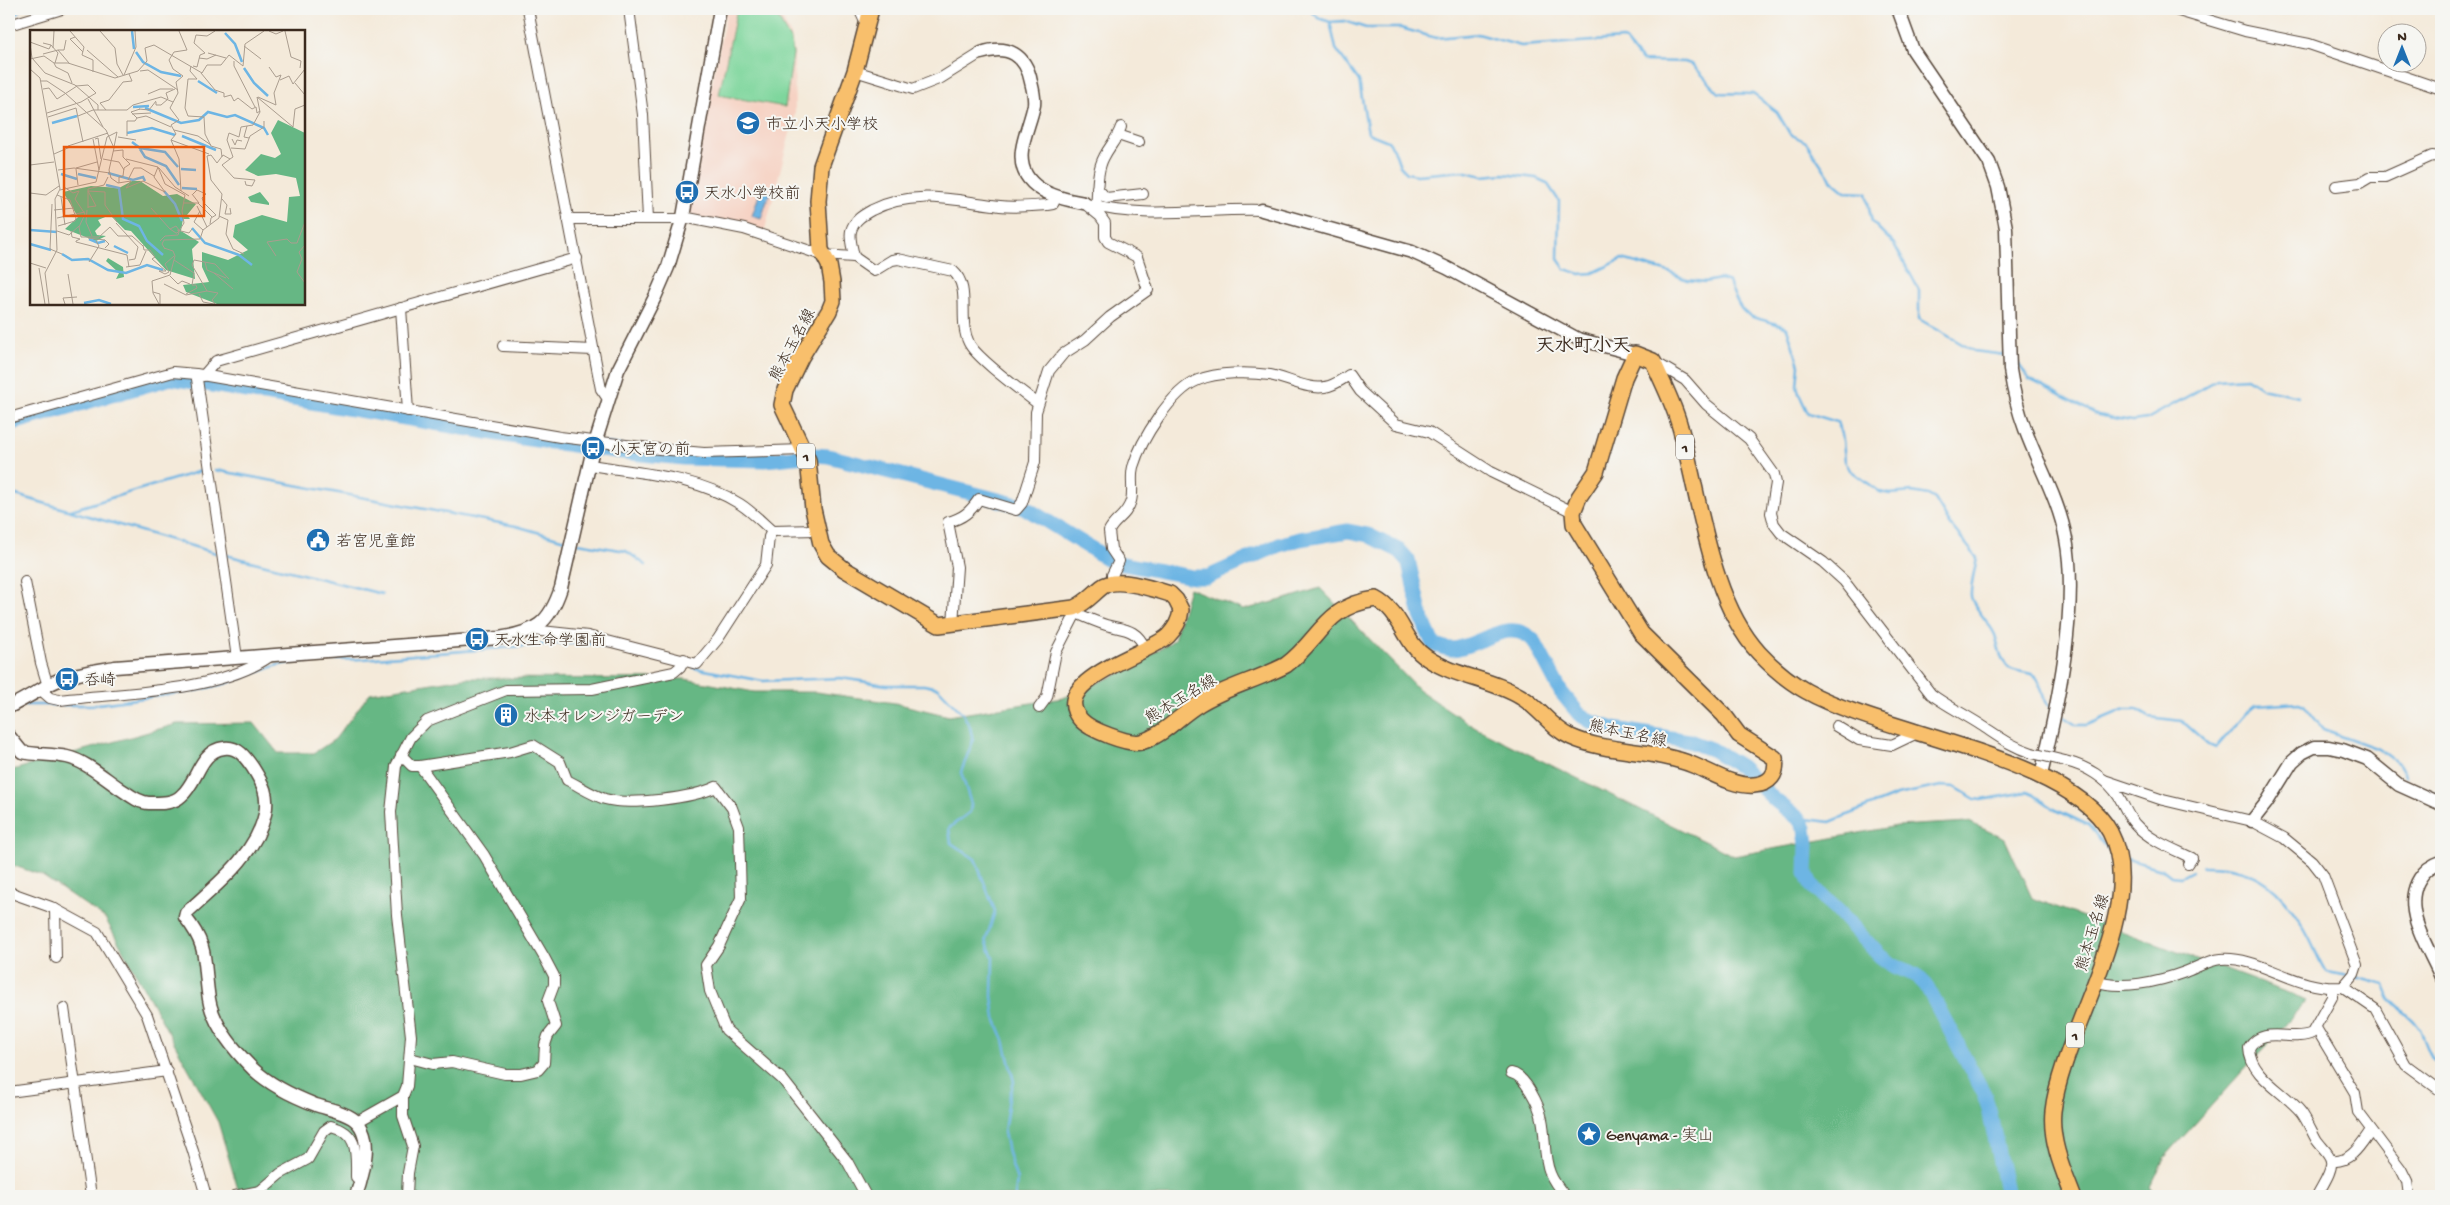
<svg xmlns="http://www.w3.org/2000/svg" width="2450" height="1205" font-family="'Gochi Hand','Klee One',sans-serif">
<rect width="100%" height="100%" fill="#f6f6f2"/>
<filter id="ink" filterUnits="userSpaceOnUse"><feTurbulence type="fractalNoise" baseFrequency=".02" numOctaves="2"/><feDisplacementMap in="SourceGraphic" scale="10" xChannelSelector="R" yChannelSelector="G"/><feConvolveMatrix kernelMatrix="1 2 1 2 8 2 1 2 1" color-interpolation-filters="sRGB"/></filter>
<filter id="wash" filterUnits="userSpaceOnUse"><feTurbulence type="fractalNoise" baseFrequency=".0096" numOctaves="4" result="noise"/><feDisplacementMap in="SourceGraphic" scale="20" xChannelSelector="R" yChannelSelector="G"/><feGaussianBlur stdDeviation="1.12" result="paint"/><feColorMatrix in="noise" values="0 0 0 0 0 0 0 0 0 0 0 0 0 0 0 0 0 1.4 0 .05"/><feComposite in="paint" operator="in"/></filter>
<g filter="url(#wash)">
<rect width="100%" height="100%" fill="#f4eada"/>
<polygon fill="#f6d2c3" points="727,9 777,9 791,35 794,53 795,114 765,229 759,231 686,214"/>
<polygon fill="#7ed69c" stroke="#5c805d" points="737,9 773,9 791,41 793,54 785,107 719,95"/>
<polygon fill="#66b784" stroke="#507051" points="1189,588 1243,610 1289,598 1320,588 1419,690 1474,727 1734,856 1897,826 1969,822 2005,839 2032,898 2307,1000 2164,1158 2150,1188 2157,1196 778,1196 743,1193 737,1196 240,1196 218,1122 105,918 41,875 9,864 9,771 177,724 254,723 278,753 314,753 335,739 370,693 464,678 685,679 754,692 816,692 895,703 949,716 1063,698 1125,671 1174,640"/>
<polygon fill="#6db5e4" stroke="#547081" points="761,189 770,192 761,219 752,216"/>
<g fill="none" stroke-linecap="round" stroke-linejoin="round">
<g stroke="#6db5e4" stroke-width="2.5">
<path d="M1309,9L1319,18L1330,22L1344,21L1366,28H1401L1436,38L1478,34L1521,46L1623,39C1631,45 1634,54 1643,61L1685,62L1693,65L1719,93L1753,94L1777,112L1790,134L1806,142L1832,181L1845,192L1866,193L1872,222L1894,244L1919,290V319L1974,351L2005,355"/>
<path d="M1330,22L1336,49L1359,81L1368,133L1388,141L1394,149L1400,166L1407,173L1417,175L1462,171L1483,176L1503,174L1536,178L1547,183L1559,201L1558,259L1565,269L1580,274L1593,273L1622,259L1669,272L1687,280L1705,282L1720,279L1729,282C1745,327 1749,312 1787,328L1799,365L1797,385L1799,394L1808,413L1837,422L1843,440L1845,461L1850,470L1880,492L1890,494L1912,492L1928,495L1935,499L1950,524L1977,558C1975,570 1970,585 1971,596C1972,606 1990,623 1995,635C1999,646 1999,659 2008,667C2016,674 2031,670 2037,678C2044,688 2040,700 2052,708"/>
<polyline points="2015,359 2029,379 2098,415 2132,421 2147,419 2217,380 2247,378 2262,388 2298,396"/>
<polyline points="215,470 516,526 565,540"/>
<polyline points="9,493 216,553"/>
<polyline points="71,510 204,470"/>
<polyline points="578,543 626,551 646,565"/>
<polyline points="226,555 382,594"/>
<polyline points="694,668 763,681 841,678 886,685 924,685 938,688 963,714 970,727 973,741 961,772 971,804 970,812 949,828 951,843 975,859 995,911 986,940 993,958 992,996 995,1018 1004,1040 1014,1082 1009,1098 1004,1132 1008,1153 1017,1180 1015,1196"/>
<polyline points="25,705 92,705 195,691 224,684 278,665 301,661 363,659 564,643 592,644 642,655"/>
<polyline points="2058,713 2076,725 2087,725 2125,709 2136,709 2149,717 2182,721 2209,745 2216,748 2245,714 2255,706 2299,703 2304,705 2323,729 2379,749 2399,764 2406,776"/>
<polyline points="2416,786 2436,793 2441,798"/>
<polyline points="1798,818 1830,822 1897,795 1941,786 1955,787 1975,799 1981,800 2027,792 2034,795 2056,810 2088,825 2108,849"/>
<polyline points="2124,858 2162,869 2171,876 2181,877 2192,871"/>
<path d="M2203,866C2259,865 2284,890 2309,938C2315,949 2319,962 2326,972L2349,976"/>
<polyline points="2355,977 2384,985 2390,999 2413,1021 2420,1030 2432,1059 2441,1067"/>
</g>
<g stroke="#6db5e4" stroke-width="15">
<polyline points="9,10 13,9"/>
<path d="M9,424L171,378L522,438L631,453L684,458L765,460L814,455L828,456L1014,504L1024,507L1113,562L1193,577H1208L1279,545L1300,539L1348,531L1368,535L1400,551L1408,560L1421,616L1433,644C1439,646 1445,649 1452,649C1479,647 1510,615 1534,641L1561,692L1579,714L1592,722L1614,729L1689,741L1713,750L1741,767L1776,801L1798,818L1805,828L1807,845L1806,873L1811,885L1841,914L1880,956L1892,965L1916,975L1926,985L1984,1094L1989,1109L2007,1196"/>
</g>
</g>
</g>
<g filter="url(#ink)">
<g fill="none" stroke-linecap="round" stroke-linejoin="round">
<g stroke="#57473a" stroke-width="12">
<g id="minor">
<polyline points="528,9 601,389 608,399"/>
<polyline points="629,9 643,115 648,219"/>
<polyline points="859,9 867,26"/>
<polyline points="2172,9 2245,31 2309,44 2441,89"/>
<polyline points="9,25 62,9"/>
<polyline points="855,71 913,89 941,78 981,53"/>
<polyline points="1118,135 1139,142"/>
<polyline points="2336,186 2360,183 2370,177 2385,177 2432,156 2441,157"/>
<polyline points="1097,188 1106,198 1143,194"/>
<path d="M1087,204C1140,220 1208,208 1262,210"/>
<path d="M1096,207C1098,191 1096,172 1104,157C1110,145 1116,141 1121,127"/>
<path d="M683,217L744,229L822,255L854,257L874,271L892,260L898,259L953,271C972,288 957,320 969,343C976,358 1023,392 1038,404"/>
<polyline points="568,219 683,219"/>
<path d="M854,257C853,249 849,239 851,231C854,220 863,215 872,210C914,188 957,201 1000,206C1015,208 1032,206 1047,205L1053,204L1056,198"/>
<polyline points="401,308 408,411"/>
<polyline points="503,346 593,350"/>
<path d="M1653,361L1685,380L1706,404L1749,439L1774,474L1776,483L1771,513L1774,524L1781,533L1823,562L1844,581L1931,694C1947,706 1964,714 1981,725C1998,736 2012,747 2032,753"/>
<polyline points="203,376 216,361 577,258"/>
<polyline points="197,379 237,658"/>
<polyline points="9,418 173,372 196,374 560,437 659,449 704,453 803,450"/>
<path d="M590,465C639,473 696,476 740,504C751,511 762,522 772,531L817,530"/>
<polyline points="25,582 41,663 48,686"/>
<path d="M1112,582V575L1119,561L1111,549L1109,531C1115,519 1126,517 1131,501C1134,490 1130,478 1133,467C1141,440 1171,391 1198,380C1218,372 1248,372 1270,375C1287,378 1311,392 1329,386C1336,384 1343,379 1349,375L1360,391L1396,424L1429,432L1491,472L1573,512"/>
<path d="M1076,613C1085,617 1096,622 1106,625C1124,630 1136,628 1145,648"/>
<path d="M953,624L957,567L948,522C963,518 970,512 979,499L1016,510L1022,503L1035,462L1036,412L1049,371L1063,354L1085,340L1110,317L1148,290L1137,257L1108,242L1105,237V223L1100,216L1084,203"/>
<polyline points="532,630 588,636 697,664 718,639 766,565 769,537 772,531"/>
<path d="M42,691L50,698L59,700C119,693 219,692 269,657"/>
<polyline points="1039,708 1047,697 1056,652 1076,613 1074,608"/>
<polyline points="1836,726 1859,740 1892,745 1917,733"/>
<polyline points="401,755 412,766 420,766"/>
<path d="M2065,761C2086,766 2107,778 2119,797C2124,805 2128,817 2135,824C2149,840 2173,849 2192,858L2188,864"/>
<polyline points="9,892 51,907 97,932 147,1015 193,1151 206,1196"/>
<polyline points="55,909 56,958"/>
<path d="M2094,981C2122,990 2158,982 2185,972C2196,968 2209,960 2221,959C2261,956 2295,991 2343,987L2354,974L2357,965L2323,875L2312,861L2284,838L2252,821L2163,800L2104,780"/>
<polyline points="2343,987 2375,1009 2406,1065 2441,1091"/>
<polyline points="64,1008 91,1196"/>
<polyline points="2316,1028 2355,1093 2358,1112 2401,1169 2407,1181 2409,1196"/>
<path d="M410,1058L433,1064L452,1062L505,1074H521L538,1070L544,1063L545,1045L548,1036L556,1026L548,1001L554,985V976L544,957L484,855L420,766L510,752L533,745L560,762L567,780C579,786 592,795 605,799C630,806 693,798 716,787L732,808L739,827L741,898L719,946L706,965L710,991L726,1030L783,1080L847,1161L866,1196"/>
<path d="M1511,1073C1525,1075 1539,1105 1542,1119C1546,1137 1543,1156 1550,1173C1553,1181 1560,1190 1565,1196"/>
<polyline points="9,1092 167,1071"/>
<polyline points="403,1096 403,1116 413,1146 408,1173 407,1196"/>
<polyline points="357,1122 403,1096 407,1086 411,1036 397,915 391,812 396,766 411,737 427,721 506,690 592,689 674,672 680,667 684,659"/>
<path d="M2332,1161C2351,1163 2361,1144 2371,1130"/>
<path d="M235,1196L260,1191L280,1174L308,1159L324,1131L331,1126C359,1133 356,1153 356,1177L361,1181"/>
<path d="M2317,1196C2321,1187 2333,1171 2331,1161C2330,1153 2320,1146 2316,1139C2311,1130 2307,1120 2301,1112C2285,1092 2250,1077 2249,1048C2263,1024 2293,1043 2312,1033L2332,997V988"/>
</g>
</g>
<g stroke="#57473a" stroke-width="15">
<g id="tertiary">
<path d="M1898,9L1913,50L1989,162L1998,187L2006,228L2010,370C2013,390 2018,410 2025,429C2038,465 2059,500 2066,539C2079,607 2057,708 2041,775"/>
<path d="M981,53C1008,44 1026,55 1031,82C1033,90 1035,97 1034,105C1031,120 1024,135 1022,150C1017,188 1055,198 1084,203"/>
<polyline points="1262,210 1412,252 1447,268 1578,339 1635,354"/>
<path d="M9,707C23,700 36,692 50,684C69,674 94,671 115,667L499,638C536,632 549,624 561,588L592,453L618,370L655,297L668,267L683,217L720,9"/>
<path d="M9,736L22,752C37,755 52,754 67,757C85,761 103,777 119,788C127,793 138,803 149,803C159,803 173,804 181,796C198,782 199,751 224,748C238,746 246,758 253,768C263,784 269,795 265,814C256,855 215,886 186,913L185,917C210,948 203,963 209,999C213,1025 235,1051 253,1069C269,1084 295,1097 316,1105C328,1109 341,1111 352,1118C376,1133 363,1175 356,1196"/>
<polyline points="2252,821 2267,802 2292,762 2302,753 2314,747 2329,747 2343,750 2367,759 2399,785 2441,804"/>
<path d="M2441,862C2432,865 2425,870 2420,878C2400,909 2429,948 2441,977"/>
</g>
</g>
<g stroke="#57473a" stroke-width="18">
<path id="primary" d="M871,9L855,71L821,166L818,201L821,250L829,265L832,282L833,301L829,311L801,357L785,390L782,405L808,460L813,509L821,544L828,556L844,569L939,625L1074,608C1086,603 1092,595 1102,587C1116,576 1154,589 1170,594L1176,600L1181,610C1180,620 1175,629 1168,636C1151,653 1045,681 1081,720C1090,730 1129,745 1141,742C1163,736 1180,715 1199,704C1226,687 1258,680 1286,665C1320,640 1324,606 1376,599C1403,613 1403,643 1427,658C1455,677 1492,679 1521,697C1540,708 1551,728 1571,737C1609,754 1654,749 1693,765C1711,772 1734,787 1754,785C1770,784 1778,774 1775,758L1739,735L1724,715L1641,633L1574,524L1573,512L1579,497L1596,472L1624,378L1635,354L1653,361C1662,382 1674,404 1680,427C1700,496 1709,599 1759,653C1772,667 1788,681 1806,691C1882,734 2070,757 2110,832C2150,908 2062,1031 2053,1111C2050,1141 2063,1170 2073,1196"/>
</g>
<use href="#minor" stroke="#fff" stroke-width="10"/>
<use href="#tertiary" stroke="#fff" stroke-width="12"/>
<use href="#primary" stroke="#f8bf6c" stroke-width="15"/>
<g stroke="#57473a" stroke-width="12" stroke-linecap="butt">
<polyline id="minor-bridge" points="2032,753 2065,761"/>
</g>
<use href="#minor-bridge" stroke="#fff" stroke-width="10"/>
</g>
</g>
<defs>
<g id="school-disc" transform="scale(1.25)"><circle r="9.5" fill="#1f6fb2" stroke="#f6f6f2"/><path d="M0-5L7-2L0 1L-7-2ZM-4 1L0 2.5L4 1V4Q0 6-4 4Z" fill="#fff"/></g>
<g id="bus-disc" transform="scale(1.25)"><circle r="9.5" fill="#1f6fb2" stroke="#f6f6f2"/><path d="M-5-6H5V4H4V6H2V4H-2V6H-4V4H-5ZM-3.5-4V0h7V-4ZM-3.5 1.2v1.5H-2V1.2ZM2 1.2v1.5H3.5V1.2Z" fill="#fff"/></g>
<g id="civic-disc" transform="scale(1.25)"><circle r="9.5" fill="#1f6fb2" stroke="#f6f6f2"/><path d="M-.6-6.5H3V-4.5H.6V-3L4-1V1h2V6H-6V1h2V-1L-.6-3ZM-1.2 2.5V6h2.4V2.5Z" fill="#fff"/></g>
<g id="building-disc" transform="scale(1.25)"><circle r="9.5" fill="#1f6fb2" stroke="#f6f6f2"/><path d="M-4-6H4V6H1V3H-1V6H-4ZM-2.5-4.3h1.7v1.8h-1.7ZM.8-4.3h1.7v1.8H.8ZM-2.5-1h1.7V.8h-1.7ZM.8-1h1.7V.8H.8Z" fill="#fff"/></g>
<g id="sight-disc" transform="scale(1.25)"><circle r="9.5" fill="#1f6fb2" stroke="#f6f6f2"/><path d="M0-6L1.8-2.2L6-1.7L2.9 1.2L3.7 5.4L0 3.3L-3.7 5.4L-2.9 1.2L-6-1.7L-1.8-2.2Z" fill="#fff"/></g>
</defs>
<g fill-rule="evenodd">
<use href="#school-disc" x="748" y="123"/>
<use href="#bus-disc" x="687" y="192"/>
<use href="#bus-disc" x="593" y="448"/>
<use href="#civic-disc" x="318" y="540"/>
<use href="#bus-disc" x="477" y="639"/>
<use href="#bus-disc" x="67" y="679"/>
<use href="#building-disc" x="506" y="715"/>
<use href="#sight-disc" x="1589" y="1134"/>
</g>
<g text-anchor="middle" stroke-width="4" stroke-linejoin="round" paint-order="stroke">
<g fill="#f6f6f2" stroke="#73675e" stroke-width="1">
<rect x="1676" y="434.5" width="18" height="25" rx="4"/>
<rect x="797" y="443.5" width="18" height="25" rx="4"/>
<rect x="2066" y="1022.5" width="18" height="25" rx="4"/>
</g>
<g font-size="15" font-weight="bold" fill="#3b2a1e">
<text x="1685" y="452">1</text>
<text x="806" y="461">1</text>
<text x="2075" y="1040">1</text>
</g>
<g font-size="16" fill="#3b2a1e" stroke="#f6f6f2" text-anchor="start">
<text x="766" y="129">市立小天小学校</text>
<text x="704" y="198">天水小学校前</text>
<text x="610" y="454">小天宮の前</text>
<text x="336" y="546">若宮児童館</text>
<text x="494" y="645">天水生命学園前</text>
<text x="84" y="685">呑崎</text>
<text x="524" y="721">水本オレンジガーデン</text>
<text x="1606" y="1140">Genyama - 実山</text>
</g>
<g font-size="16" fill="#3b2a1e" stroke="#f6f6f2">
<text transform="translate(791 344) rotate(-62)" y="6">熊本玉名線</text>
<text transform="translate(1180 698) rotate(-31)" y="6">熊本玉名線</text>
<text transform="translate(1628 732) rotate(12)" y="6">熊本玉名線</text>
<text transform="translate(2091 932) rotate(-73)" y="6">熊本玉名線</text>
</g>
<g font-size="19" font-weight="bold" fill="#3b2a1e" stroke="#f6f6f2">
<text x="1583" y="351">天水町小天</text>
</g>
</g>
<g transform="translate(30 30)">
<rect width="275" height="275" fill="#f4eada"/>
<path d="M248,90L275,103V274H187L156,262L153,255L179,252L172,237V222L198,230L218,220L203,207L205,195L232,185L257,192L259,167L270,166L266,148L246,144L228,146L215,140L231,124L245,128L251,124L241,103ZM102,151H110L133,166L147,164L166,174L157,185L160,189H153L151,201L169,212L162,219L165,249L136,240L101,201L95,200L80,185L68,190L71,195L65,201L67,205L76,206L66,211L35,199L48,187L33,162L61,156L89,158ZM230,162L239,173V175L221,172L218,167ZM78,228L93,237L94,247L86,249L89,243L76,231Z" fill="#66b784"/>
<path fill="none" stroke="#6db5e4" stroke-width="2.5" d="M102,1L104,19M195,3L205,14L212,32M106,22L113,32L131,42L151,46M214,38L224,53L238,66M168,51L187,63M103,77L119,76M115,78L151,93L169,90L178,82L197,87L205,85L234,98L238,105M22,93L47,86M97,103L122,98L145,105M152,106L186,120M102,112L110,118L135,122L148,137M110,119L115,127L136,136L149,155M151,139L166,140M78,143L103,150L113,147L115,151M31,144L47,149M48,144L66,148M76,155L89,158L93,189L109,196L117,211L133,225M152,158L167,159M134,161L145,174L152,191M162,198L175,213L209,225M0,200L27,202M59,209L68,213L75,211M0,214L21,220M84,216L98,223M32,224L42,230L58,229L78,240L96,243L117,235L133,240M209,225L222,235M54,273L69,270L81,274"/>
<path fill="none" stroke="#aa9d8f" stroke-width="1" d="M40,1L54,17L52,25L63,30V42M70,1L85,18L87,34L93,45M149,1L157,20L144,22L139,30L143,39L153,46L146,52L148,63L140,78L149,90L141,95L146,104L141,110L149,129L151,161M239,1L246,4L253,1M255,1L261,27L271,31L270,38M45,7L40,9L53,22M0,12L19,19L21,15M13,13L21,15L28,23L25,33M0,14L2,28L15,43L45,55L68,75V80M214,16L231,29M23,18L24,1M28,20H34L36,10M57,20L88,47M178,23L196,28M13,24L28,20L39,33M169,28L177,29L186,25M0,29L14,26L24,33H38L85,48L108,41L117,31L115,18L124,15L172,43L177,35H191L199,25L213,36L215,14L234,1M204,31V36L225,77M24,33L26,37L38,43L42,53M161,36L160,41L167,49H158L155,78L158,86L174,87L175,104L181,116L191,119L192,127M163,36L167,37L170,25L175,23L164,13L166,5L177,6L185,1M0,39L10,48L30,159L25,169L27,220L15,243L19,274M110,41L118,40L148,60M171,43L185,60L194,63V67L201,65L204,71L208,68L222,79L226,77L227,83L230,81M94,45L106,17L105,1M250,50L259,46L263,54L275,39M11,51H17L35,63L76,100L84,118L79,140L81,148L88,153L101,151M265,53L275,65M13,59L19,58L27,69L47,56M118,64L130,59H143M228,67L246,75L244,63L251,45L246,47L239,37M58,69L73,97M126,72V75H131L138,69L136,63L145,59M109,79L119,80L126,71M76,80L70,73L79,70L93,52L102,51L99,44M17,83L51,72L66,63L58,55L46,56M102,84L121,83M48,86L63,80H97L103,75L131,67L143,72M18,87L46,78L53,112M107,88L116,86L141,97M217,96L214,107L219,108M144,100L168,106L181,115M97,106V91H105L107,88L101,82L110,79M88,107L106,110M63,109L69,140M65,109L68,108L71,129M202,109L205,115L207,110L212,111M141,110L179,124M38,116L78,103M201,118L215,119L220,106L234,97V91M83,121L93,120V127L100,134L94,138L93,146L89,147V153M24,124L40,117M73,129L89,132L94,140M96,129L128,137M200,129L192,135L204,148L225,150M0,135L24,132M46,138L67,132M129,138L145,157L159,166M46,139L48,155M28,140L44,138L80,143M98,150L104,138H111L124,146M101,151L96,158L113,151L135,162L124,147L128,137L135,154L155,165L152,181L154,193L149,201L147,203H146L140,199L146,196L149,200V202L148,205L135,206L130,211M215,151L216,155L222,156L225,150M34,157L43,163L49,161L45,169L55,184M30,160L66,152L77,107L87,102L84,117M0,163L16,165L29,156M163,164L167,160L176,164L172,168L174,173L186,185L181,188L180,194M27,165L40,170L46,188L45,191L28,196M31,167L35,195M192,169L197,175L195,184H201L200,178M154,173H169L162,164M168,173L182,187M22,174L20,219L32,224M167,176L177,197M58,177L66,176L58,161L75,162V175L87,192M58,178V159L74,155L78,147M121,178L140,199M24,180L44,178M57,180L56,192L62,206M170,181L164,192L173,200M55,184L49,197L51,207H69L80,197L88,206H102L113,216M189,186L198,190L196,204L203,219L214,224M27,188L55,182M86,193L108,217L105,229L99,230M147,200L159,203L162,199M27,201L39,205L49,196M41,201L42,207L50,209L46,211V212L97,225L99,237M58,208L75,210L79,214L75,218M113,215L114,220H120L125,227L122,229L136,241H129L135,244L139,242L135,234L144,226M275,215L269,222L272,229L267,242L275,253M135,219L132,214L134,210L170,209L173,200L189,188L192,164L181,150L177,126L181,125L187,133L193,125L200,129L203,127L197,110L199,103L209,107L211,97L223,95L230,82L227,67L263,97L265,79L275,75M246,226L237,212L257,209L261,213H267L275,192M144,230L164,243L162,255H166L167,258L156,264M59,232L69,216L66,211M175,232L177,240L196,248M0,233L16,238M96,237L110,235L116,221M9,238L15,274M184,243L203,259M38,244L43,274M140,246L148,254L152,251L160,254M134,254L156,265L177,261L188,263L182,270L185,274M177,261L162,235L164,230L185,234L199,249M123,262L130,264V274M169,264L173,272L184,274M35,274L33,268L47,267M129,274L123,263L122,251L140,245L145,226L143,221L134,218"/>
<path fill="#e8590c" fill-opacity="0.15" stroke="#e8590c" stroke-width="2.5" d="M34,117H174V186H34Z"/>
<rect width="275" height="275" fill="none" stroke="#3b2a1e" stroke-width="2.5"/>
</g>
<rect width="2450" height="1205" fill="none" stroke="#f6f6f2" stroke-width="30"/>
<g transform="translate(2402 48)"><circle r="24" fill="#f6f6f2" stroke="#aba49d"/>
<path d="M0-4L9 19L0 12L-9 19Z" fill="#1f6fb2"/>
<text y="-8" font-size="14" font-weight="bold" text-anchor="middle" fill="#3b2a1e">N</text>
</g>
</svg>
